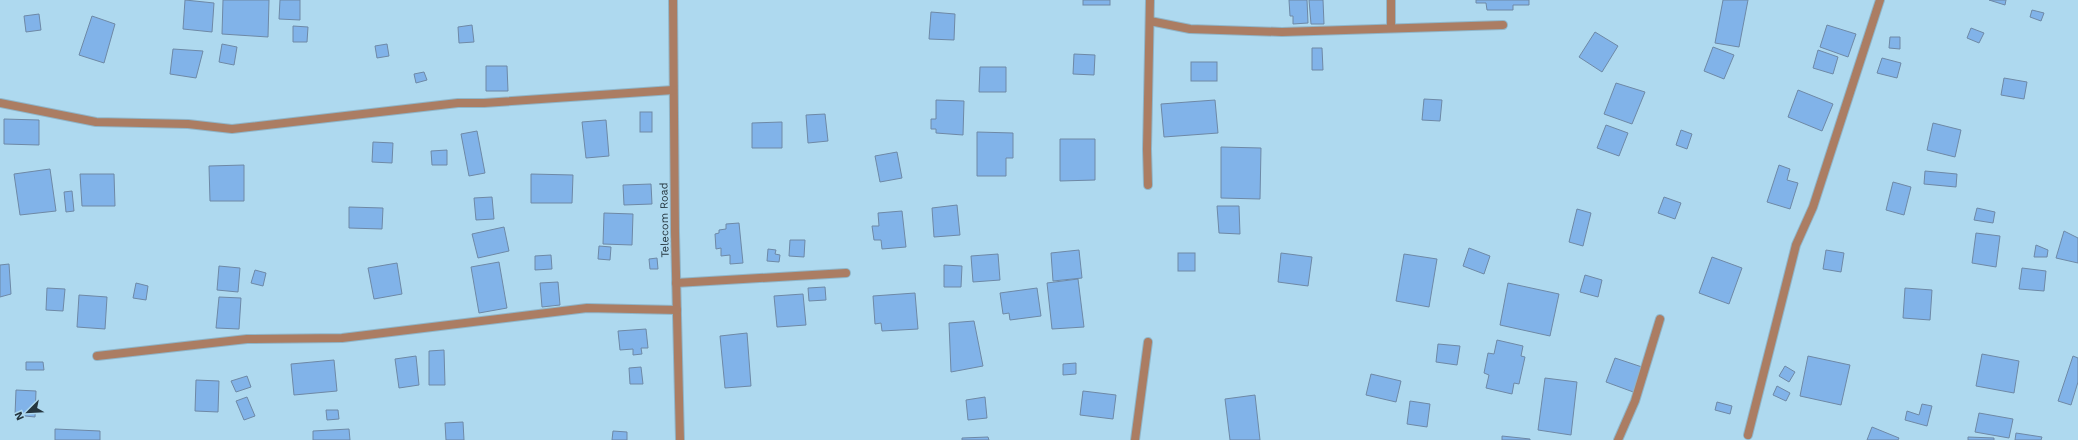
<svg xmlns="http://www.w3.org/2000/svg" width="2078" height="440" font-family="'Work Sans',sans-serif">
<rect width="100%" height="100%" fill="#aed9ef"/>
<g fill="#81b3e9" stroke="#6e89a6">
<polygon points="185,0 214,3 212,32 183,29"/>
<polygon points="223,0 269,0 268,37 222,34"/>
<polygon points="280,0 300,0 300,20 279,19"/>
<rect x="1083" y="0" width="27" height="5"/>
<polygon points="1289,0 1307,0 1308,23 1293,24 1293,16 1290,16"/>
<polygon points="1309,0 1323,0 1324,24 1311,24"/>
<polygon points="1476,0 1529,0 1529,5 1513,5 1513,10 1487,10 1486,3 1476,3"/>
<polygon points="1723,0 1748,0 1739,47 1715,43"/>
<polygon points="1989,0 2006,0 2005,5"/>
<polygon points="2032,10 2044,13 2041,21 2030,17"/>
<polygon points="931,12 955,14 954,40 929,39"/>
<polygon points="39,14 41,30 26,32 24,16"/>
<polygon points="92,16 115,24 104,63 79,55"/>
<polygon points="472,25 474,42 459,43 458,27"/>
<polygon points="1827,25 1856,34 1848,57 1820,47"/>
<polygon points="293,26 308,27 307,42 293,42"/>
<polygon points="1971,28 1984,33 1979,43 1967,38"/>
<polygon points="1595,32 1618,46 1602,72 1579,57"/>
<polygon points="1890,37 1900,37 1900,49 1889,48"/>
<polygon points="222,44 237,47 234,65 219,62"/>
<polygon points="387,44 389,56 377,58 375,46"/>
<polygon points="1713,47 1734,55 1724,79 1704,71"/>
<polygon points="1312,48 1322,48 1323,70 1312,70"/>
<polygon points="173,49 203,51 196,78 170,74"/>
<polygon points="1818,50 1838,57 1833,74 1813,68"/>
<polygon points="1074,54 1095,55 1094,75 1073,74"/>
<polygon points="1882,58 1901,63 1897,78 1877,73"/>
<rect x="1191" y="62" width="26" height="19"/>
<polygon points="486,66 507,66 508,91 486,91"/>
<polygon points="980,67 1006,67 1006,92 979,92"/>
<polygon points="424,72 427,80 416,83 414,74"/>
<polygon points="2004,78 2027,82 2024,99 2001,95"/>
<polygon points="1616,83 1645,92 1632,124 1604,114"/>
<polygon points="1798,90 1833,104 1822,131 1788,117"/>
<polygon points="1424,99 1442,100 1440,121 1422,120"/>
<polygon points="936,100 964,101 963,135 936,133 936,129 931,129 931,119 936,119"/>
<polygon points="1215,100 1218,133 1164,137 1161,104"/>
<rect x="640" y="112" width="12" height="20"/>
<polygon points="825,114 828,141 808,143 806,115"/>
<polygon points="4,119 39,120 39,145 4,144"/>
<polygon points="606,120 609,156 586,158 582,122"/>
<polygon points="782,122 782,148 752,148 752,123"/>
<polygon points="1933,123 1961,130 1955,157 1927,150"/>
<polygon points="1606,125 1628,133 1619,156 1597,148"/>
<polygon points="1681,130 1692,134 1687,149 1676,145"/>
<polygon points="477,131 485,173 469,176 461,134"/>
<polygon points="977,132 1013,133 1013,158 1006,158 1006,176 977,176"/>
<polygon points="1060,139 1095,139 1095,180 1060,181"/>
<polygon points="373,142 393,143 392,163 372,162"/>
<polygon points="1221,147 1261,148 1260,199 1221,198"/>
<polygon points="447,150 447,165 432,165 431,151"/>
<polygon points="897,152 902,178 880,182 875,156"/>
<polygon points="244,165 244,201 210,201 209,166"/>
<polygon points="1779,165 1790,169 1787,180 1798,183 1790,209 1767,202"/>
<polygon points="50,169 56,211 20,215 14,174"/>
<polygon points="1925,171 1957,174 1956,187 1924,184"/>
<polygon points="80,174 114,174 115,206 82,206"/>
<polygon points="531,174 573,175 572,203 531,203"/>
<polygon points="1893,182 1911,187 1904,215 1886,210"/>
<polygon points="651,184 652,204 624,205 623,185"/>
<polygon points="72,191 74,211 66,212 64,192"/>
<polygon points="492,197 494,219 476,220 474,198"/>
<polygon points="1664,197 1681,203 1675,219 1658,213"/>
<polygon points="957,205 960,235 934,237 932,208"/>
<polygon points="1217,206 1239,206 1240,234 1219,233"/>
<polygon points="349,207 383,208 382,229 349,228"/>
<polygon points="1977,208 1995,212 1993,223 1974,220"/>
<polygon points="1577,209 1591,213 1583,246 1569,242"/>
<polygon points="902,211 906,247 882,249 881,240 874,240 872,226 879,226 878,213"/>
<polygon points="604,213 633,214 632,245 603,244"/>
<polygon points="739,223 743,263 730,264 730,255 721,256 721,248 716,249 715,234 719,233 719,230 726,229 726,224"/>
<polygon points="504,227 509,251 478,258 472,234"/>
<polygon points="2064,231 2078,238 2078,263 2056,258"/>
<polygon points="1976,233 2000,236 1996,267 1972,263"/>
<polygon points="790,240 805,240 804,257 789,256"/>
<polygon points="2036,245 2048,250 2047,257 2034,257"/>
<polygon points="599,246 611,247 610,260 598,259"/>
<polygon points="1469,248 1490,256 1484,274 1463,266"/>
<polygon points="768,249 776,250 775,254 780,255 779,262 767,261"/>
<polygon points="1079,250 1082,278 1053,281 1051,253"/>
<polygon points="1826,250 1844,253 1841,272 1823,269"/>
<rect x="1178" y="253" width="17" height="18"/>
<polygon points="1281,253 1312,257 1308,286 1278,282"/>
<polygon points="998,254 1000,280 973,282 971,256"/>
<polygon points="1404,254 1437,259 1429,307 1396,301"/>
<polygon points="551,255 552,269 535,270 535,256"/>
<polygon points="1712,257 1742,268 1729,304 1699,293"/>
<polygon points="657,258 658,269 650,269 649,259"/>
<polygon points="499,262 507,308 479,313 471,267"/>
<polygon points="397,263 402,294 374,299 368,268"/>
<polygon points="9,264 11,294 0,297 0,265"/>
<polygon points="944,265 962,266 961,287 944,287"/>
<polygon points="219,266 240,268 238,292 217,290"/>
<polygon points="2022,268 2046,271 2044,291 2019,289"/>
<polygon points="255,270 266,273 263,286 251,283"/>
<polygon points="1585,275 1602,280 1598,297 1580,292"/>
<polygon points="1078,279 1084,327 1052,329 1047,283"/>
<polygon points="558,282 560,305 542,307 540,283"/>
<polygon points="136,283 148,286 146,300 133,298"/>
<polygon points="1508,283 1559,294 1550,336 1500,325"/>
<polygon points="825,287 826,300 809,301 808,288"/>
<polygon points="47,288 65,289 63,311 46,310"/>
<polygon points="1037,288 1041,316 1010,320 1009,313 1003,314 1000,293"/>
<polygon points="1905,288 1932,290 1930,320 1903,318"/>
<polygon points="915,293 918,329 882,331 881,323 875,324 873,296"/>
<polygon points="803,294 806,325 777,327 774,296"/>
<polygon points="79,295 107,297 105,329 77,327"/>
<polygon points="219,297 241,298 239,329 216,328"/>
<polygon points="974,321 983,366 951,372 949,323"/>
<polygon points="646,329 648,348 641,348 642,354 633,355 633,349 620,350 618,331"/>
<polygon points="747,333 751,386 725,388 720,336"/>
<polygon points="1497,340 1523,346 1521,356 1525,357 1519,384 1514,383 1512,394 1486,388 1489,375 1484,373 1488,353 1494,354"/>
<polygon points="1438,344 1460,346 1457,365 1436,362"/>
<polygon points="444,350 445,385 429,385 429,351"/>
<polygon points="1982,354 2019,361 2014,393 1976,386"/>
<polygon points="416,356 419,385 399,388 395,359"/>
<polygon points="1808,356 1850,365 1841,405 1800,396"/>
<polygon points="2073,356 2078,358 2078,382 2071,405 2058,401"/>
<polygon points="1615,358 1645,368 1636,393 1606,382"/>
<polygon points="334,360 337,391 294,395 291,364"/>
<polygon points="26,362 43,362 44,370 26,370"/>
<polygon points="1076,363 1076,374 1063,375 1063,364"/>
<polygon points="1785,366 1795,372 1789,382 1779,376"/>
<polygon points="641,367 643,384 630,384 629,368"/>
<polygon points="1371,374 1401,381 1396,402 1366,395"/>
<polygon points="247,376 251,387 236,392 231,381"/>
<polygon points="1545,378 1577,382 1571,435 1538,430"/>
<polygon points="196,380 219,381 218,412 195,411"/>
<polygon points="1777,386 1790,393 1786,401 1773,395"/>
<polygon points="16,390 36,391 35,417 15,415"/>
<polygon points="1083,391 1116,395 1113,419 1080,415"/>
<polygon points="1255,395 1260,440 1230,440 1225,399"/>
<polygon points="247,397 255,416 244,420 236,401"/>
<polygon points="985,397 987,418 968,420 966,400"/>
<polygon points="1410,401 1430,404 1427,427 1407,424"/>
<polygon points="1717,402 1732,406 1730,414 1715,410"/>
<polygon points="1922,404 1932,406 1927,426 1905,420 1907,411 1919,415"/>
<polygon points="326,410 338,410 339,419 327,420"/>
<polygon points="1979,413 2013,419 2009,438 1975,432"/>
<polygon points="463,422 464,440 446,440 445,423"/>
<polygon points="1872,427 1899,438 1898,440 1867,440"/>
<polygon points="55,429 100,431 100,440 55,440"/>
<polygon points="349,429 350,440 313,440 313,431"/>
<polygon points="613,431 627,432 627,440 612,440"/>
<polygon points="2016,433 2042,437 2041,440 2015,440"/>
<polygon points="1502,436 1530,439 1530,440 1502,440"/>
<polygon points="988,437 989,440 962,440 962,438"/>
<polygon points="1968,437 1994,438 1994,440 1968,440"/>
</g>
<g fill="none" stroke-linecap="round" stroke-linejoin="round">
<g stroke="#90b5c8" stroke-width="10">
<g id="minor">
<polyline points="673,0 675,232 680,440"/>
<polyline points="1391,0 1391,28"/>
<polyline points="1150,21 1190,29 1282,32 1503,25"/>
<polyline points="0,103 96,122 188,124 232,129 458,103 484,103 673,90"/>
<polyline points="1148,185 1147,149 1150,0"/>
<polyline points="676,283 846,273"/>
<polyline points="97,356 247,339 342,338 587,308 677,310"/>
<polyline points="1748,435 1796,245 1813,207 1880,0"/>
<polyline points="1135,440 1148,342"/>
<polyline points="1618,440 1635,401 1660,319"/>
</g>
</g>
<use href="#minor" stroke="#ab7d63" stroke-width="8"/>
</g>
<g text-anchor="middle" stroke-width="3.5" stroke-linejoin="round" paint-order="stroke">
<g font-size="11" fill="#25363f" stroke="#aed9ef">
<text transform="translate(664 220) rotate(-91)" y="4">Telecom Road</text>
</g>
</g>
<g transform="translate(28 412) rotate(246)" stroke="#aed9ef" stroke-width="3" paint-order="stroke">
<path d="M0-3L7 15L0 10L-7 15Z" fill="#25363f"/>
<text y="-6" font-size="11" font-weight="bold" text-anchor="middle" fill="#25363f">N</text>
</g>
</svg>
